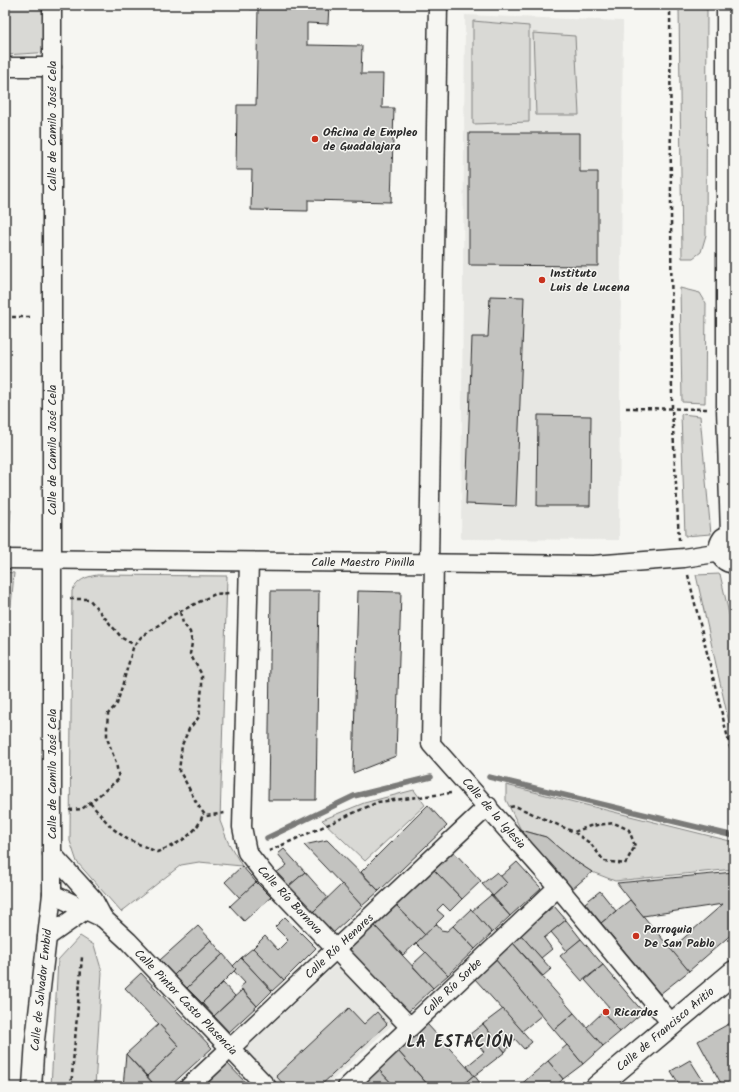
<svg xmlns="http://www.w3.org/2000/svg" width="739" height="1092" font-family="Kalam,sans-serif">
<rect width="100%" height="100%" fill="#f6f6f2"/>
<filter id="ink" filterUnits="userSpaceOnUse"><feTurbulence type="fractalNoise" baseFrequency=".025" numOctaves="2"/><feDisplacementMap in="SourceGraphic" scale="8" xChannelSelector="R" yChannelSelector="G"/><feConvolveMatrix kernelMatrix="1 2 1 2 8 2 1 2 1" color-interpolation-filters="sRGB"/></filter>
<g filter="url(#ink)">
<g fill="#e7e7e3">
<polygon points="465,15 623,21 619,540 461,539"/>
<polygon points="339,962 394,1023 325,1087 278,1087 244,1050"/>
</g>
<g fill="#d9d9d5" stroke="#828280">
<polygon points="5,5 52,5 52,52 5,55"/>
<polygon points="679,7 707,9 706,235 701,252 693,258 682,258"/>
<polygon points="473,21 529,26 529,122 473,124"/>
<polygon points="533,33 575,36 579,115 536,115"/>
<polygon points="680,288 700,293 706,303 705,403 682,402"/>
<polygon points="681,414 700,416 711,534 685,536"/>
<polygon points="5,508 11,509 8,542 5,542"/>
<polygon points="5,572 14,573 11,607 5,606"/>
<polygon points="720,574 734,636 734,745 696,575"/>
<path d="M97,575L227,576L220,821L228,842L242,866L199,862L181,865L121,912L77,862L70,841L72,591C78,580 85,577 97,575Z"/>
<polygon points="506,785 734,842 734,869 615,881 592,872 572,859 546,837 521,830 506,800"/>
<polygon points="414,790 425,805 365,861 322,820 364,803"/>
<polygon points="80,936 94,945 102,972 95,1087 51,1087 58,960"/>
</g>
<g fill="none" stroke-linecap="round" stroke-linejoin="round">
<g stroke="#7a7a78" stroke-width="5.5">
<polyline points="489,777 734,836"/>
<polyline points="267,838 354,796 431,777"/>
</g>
</g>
<g fill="#c3c3c0" stroke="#2b2b2b">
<polygon points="251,5 329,5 328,24 307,23 307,45 362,46 361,74 383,74 382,108 394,108 391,202 308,200 308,211 251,210 252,170 236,170 237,105 256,105 258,9 250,9"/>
<polygon points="469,133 580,133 580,172 598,172 598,266 469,265"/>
<polygon points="490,296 524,297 516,506 466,504 472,337 488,337"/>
<polygon points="538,415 591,416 590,506 537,506"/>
<polygon points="271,591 319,591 316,800 268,800"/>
<polygon points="358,591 401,592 396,756 353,773"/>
<polygon points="428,805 447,826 379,891 361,872"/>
<polygon points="521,830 546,837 572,859 592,872 571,890"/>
<polygon points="327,840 379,891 362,906 304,845"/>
<polygon points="284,849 305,872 288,887 276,873 287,865 278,854"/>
<polygon points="453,851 481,881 462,899 433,869"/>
<polygon points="517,862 541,888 510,916 493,896 507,883 500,877"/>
<polygon points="242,866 256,882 240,898 225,882"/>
<polygon points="433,869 462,899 450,911 443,904 437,910 444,916 425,935 394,903"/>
<polygon points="305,872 328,898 313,912 288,887"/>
<polygon points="497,872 507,883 493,896 482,884"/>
<polygon points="734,872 734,932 689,971 670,950 723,904 643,916 617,883"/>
<polygon points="256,882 271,897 244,921 230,906"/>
<polygon points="342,884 362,906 333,933 313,912"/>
<polygon points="600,891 616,911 601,923 585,903"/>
<polygon points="491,895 510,916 492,933 472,911"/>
<polygon points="630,900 689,971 660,994 601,923"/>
<polygon points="394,903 425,935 403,955 373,924"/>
<polygon points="554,906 566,920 544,938 552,949 541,958 520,934"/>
<polygon points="471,909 492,933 475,949 453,926"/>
<polygon points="285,917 316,948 284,980 253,948 265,936 278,950 288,940 275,927"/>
<polygon points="566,920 581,939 567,951 551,932"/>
<polygon points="373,924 433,988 406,1014 345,950"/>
<polygon points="436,924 441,930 447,931 453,926 475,949 448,975 416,943"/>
<polygon points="198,926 211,940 174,975 160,960"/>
<polygon points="520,934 551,969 543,976 512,942"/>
<polygon points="581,939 603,965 582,981 560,956"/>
<polygon points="211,940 223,954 187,988 174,975"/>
<polygon points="512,942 574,1013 554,1030 495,959"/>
<polygon points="253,948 284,980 272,991 241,958"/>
<polygon points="426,952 448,975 433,988 412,965"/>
<polygon points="223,954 236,969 202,1003 187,988"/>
<polygon points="241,958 272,991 257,1006 240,987 245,983 234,971 236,969 233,966"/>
<polygon points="495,959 542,1015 522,1031 474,978"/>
<polygon points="603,965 643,1012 620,1032 603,1012 609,1007 585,980"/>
<polygon points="141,973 212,1048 169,1087 156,1087 147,1076 179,1046 125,988"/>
<polygon points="223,983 235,996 214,1016 202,1003"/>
<polygon points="242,990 257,1006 229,1032 214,1016"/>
<polygon points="349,1008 364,1024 377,1012 387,1024 319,1087 286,1087 276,1076"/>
<polygon points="503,1009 532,1042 524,1049 515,1039 505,1052 483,1024"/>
<polygon points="603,1012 620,1032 603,1046 586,1028"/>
<polygon points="574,1013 603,1046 583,1064 554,1030"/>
<polygon points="734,1021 734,1087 723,1087 698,1041"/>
<polygon points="159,1024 179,1046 147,1076 126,1054"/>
<polygon points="427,1024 474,1075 460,1087 430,1087 398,1051"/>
<polygon points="483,1024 505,1052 474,1076 467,1066 484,1052 470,1034"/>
<polygon points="567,1045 583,1064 563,1079 548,1061"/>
<polygon points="398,1051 428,1085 426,1087 395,1087 378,1069"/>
<polygon points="126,1054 156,1087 123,1087"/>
<polygon points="690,1060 707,1087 681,1087 671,1071"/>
<polygon points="548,1061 563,1079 555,1087 518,1087"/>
<polygon points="227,1063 250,1087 202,1087"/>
<polygon points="378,1069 395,1087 357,1087"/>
<polygon points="474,1075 483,1087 460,1087"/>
</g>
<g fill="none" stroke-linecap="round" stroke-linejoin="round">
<g stroke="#2b2b2b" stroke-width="21">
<g id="street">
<polyline points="5,67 52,67"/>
<polyline points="5,559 593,565 684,558 721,552"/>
<polyline points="249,562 242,827 247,852 265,875 410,1027"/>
<polyline points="429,562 438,5"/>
<polyline points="434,562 431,744 558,887 671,1023"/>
<polyline points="52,854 93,899 103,918"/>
<polyline points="52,894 103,918 128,941 267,1087"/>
<polyline points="47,937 87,909"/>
<polyline points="32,1087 35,1040 52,894 52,5"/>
<polyline points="189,1087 488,806"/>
<polyline points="347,1087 558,887"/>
</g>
</g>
<g stroke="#2b2b2b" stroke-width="25">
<g id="secondary">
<polyline points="728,5 728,409 732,534"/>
<path d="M734,534L724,539C717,549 721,560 734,562"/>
<polyline points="597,1087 734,972"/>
</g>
</g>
<g stroke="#2b2b2b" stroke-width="2.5" stroke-dasharray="4 3" stroke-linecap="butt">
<polyline points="670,5 672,409 679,540"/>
<polyline points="5,317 33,317"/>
<polyline points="626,408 709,409"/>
<polyline points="688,575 734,763"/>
<polyline points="70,599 89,599 122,638 135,645"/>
<path d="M180,612L183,623L190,632L192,643L190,654L202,675V686L199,717L189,729L182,745L179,771C190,787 193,801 206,816L225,813"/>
<path d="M90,803L112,828L127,839L157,852C176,845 197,835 203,814"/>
<polyline points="510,807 515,806 574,832 591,844 604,861 625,864 635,846 629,830 614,823 590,826 574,832"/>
<polyline points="69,810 82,809 119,779 116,763 107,738 107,726 108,714 117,704 133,648 141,637 173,615 215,594 230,593"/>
<polyline points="269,851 378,802 451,793"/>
<polyline points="71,1087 82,957"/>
</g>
<use href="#street" stroke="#f6f6f2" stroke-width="18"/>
<use href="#secondary" stroke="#f6f6f2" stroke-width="22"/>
</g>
</g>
<g fill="#c8321e" stroke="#f6f6f2" stroke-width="1.5">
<circle cx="315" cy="139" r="4"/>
<circle cx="542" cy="280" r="4"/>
<circle cx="636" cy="936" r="4"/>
<circle cx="606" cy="1012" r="4"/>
</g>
<g text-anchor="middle" stroke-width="3" stroke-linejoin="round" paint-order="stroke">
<g font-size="12" fill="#2b2b2b" stroke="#f6f6f2">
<text transform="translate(52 126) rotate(-90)" y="4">Calle de Camilo José Cela</text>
<text transform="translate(52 450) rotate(-90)" y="4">Calle de Camilo José Cela</text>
<text x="363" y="566">Calle Maestro Pinilla</text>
<text transform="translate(52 774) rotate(-90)" y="4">Calle de Camilo José Cela</text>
<text transform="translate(494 813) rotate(49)" y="4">Calle de la Iglesia</text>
<text transform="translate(290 900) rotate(47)" y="4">Calle Río Bornova</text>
<text transform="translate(339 946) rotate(-43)" y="4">Calle Río Henares</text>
<text transform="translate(452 987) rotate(-44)" y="4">Calle Río Sorbe</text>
<text transform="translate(41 990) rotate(-84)" y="4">Calle de Salvador Embid</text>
<text transform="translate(186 1002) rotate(46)" y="4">Calle Pintor Casto Plasencia</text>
<text transform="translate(665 1029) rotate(-40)" y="4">Calle de Francisco Aritio</text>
</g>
<g font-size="12" font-weight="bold" fill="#2b2b2b" stroke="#f6f6f2" text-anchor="start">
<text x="323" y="136">Oficina de Empleo<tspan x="323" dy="14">de Guadalajara</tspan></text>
<text x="550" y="277">Instituto<tspan x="550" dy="14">Luis de Lucena</tspan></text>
<text x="644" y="933">Parroquia<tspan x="644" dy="14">De San Pablo</tspan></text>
<text x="614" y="1016">Ricardos</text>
</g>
<g font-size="16" font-weight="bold" letter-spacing="1" fill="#2b2b2b" stroke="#f6f6f2">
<text x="460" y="1047">LA ESTACIÓN</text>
</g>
</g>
<rect width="739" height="1092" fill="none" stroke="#f6f6f2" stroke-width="20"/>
<rect x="10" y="10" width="719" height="1072" fill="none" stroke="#2b2b2b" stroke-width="1.5" filter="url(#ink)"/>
</svg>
